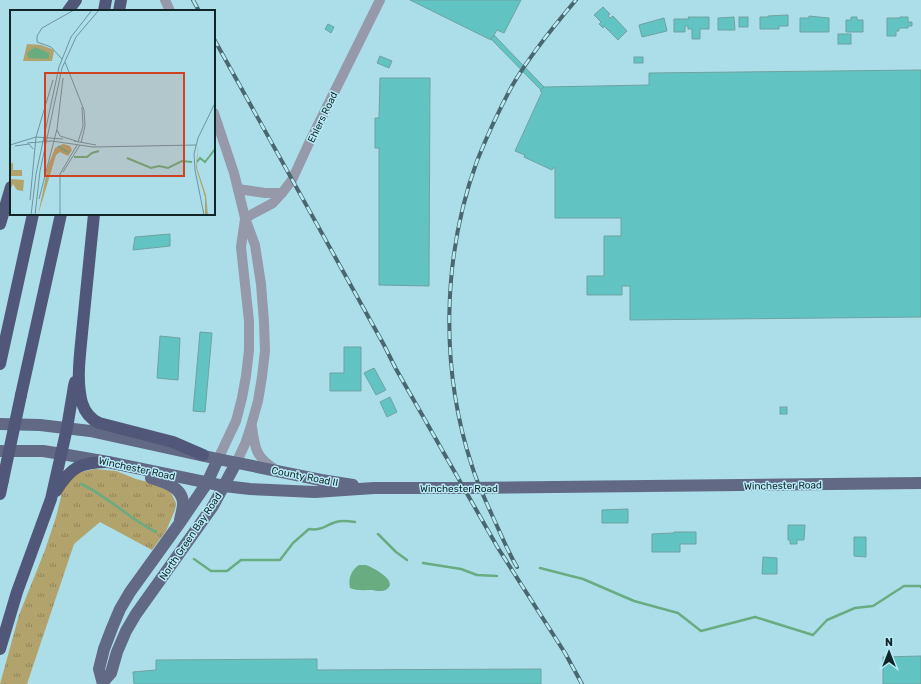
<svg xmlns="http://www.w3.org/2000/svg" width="921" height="684" font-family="Rubik,sans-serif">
<defs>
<pattern id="grass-tufts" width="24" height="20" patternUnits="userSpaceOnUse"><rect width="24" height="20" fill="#b2a26b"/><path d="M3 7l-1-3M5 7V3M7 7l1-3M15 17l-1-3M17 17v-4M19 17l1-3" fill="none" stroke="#8f8458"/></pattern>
</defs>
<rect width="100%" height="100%" fill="#acdeea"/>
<polygon fill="url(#grass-tufts)" points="95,469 116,471 136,479 156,484 170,491 176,503 175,510 166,531 152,550 100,522 74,544 27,684 0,684 19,615 45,550 56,517 61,497 61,492 75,474 86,471"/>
<path fill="#6aac81" d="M359,565C361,565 364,565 366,565C372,567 399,581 387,589C384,592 376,591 372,590C365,590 356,591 350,588C348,579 351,570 359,565Z"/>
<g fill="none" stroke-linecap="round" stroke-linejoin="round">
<g stroke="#6aac81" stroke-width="2.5">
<path d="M81,484C108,496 129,519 156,532"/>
<polyline points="378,534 396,552 407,560"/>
<path d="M194,559L211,571H227L241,560H280L293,543L309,529C322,531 325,525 336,522C342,520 349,521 355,522"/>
<polyline points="423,563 461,569 477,575 497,576"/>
<polyline points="540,568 583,579 634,601 678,613 701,631 755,617 813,635 827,620 855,608 873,606 904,586 920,586 921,587"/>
</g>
</g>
<g fill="#61c4c3" stroke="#6fa2a1">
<polygon points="410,0 521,0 504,33 497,30 491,40"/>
<polygon points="603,7 610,14 608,16 610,18 613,16 627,31 618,40 604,26 603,28 599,24 601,22 594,15"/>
<polygon points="788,15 788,26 779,26 779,29 760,29 760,17 768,17 768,16"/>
<polygon points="809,16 829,18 829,32 800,32 800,18 809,18"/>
<polygon points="688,17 709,17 709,29 700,29 700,39 692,39 692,29 688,29 688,26 685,26 685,32 674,32 674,19 689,19"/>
<polygon points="734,17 735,30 718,30 718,18"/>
<rect x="739" y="17" width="9" height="10"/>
<polygon points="851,17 857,17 857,20 863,20 863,32 846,32 846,20 851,20"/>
<polygon points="900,17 908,17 908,22 912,22 912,26 908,26 908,28 899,28 899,31 896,31 896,36 887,36 887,18 900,18"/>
<polygon points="664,18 667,31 642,37 639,25"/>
<polygon points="328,24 334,27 331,33 325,29"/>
<rect x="838" y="34" width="13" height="10"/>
<polygon points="494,35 544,87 541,90 491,39"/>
<polygon points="380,56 392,61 389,68 377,63"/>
<rect x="634" y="57" width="9" height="6"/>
<polygon points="921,70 921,317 630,320 630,286 622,286 622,295 587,295 587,276 604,276 604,236 621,236 621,218 555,218 555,168 553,168 552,170 524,157 525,155 515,151 542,92 540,91 544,87 649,85 649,73"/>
<polygon points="380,78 430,78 429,286 379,285 379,148 375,148 375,118 379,118"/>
<polygon points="170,234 170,246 133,250 135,237"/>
<polygon points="200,332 212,333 205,412 193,411"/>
<polygon points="160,336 180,338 178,380 157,378"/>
<polygon points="344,347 361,347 361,391 330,391 330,373 344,373"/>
<polygon points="374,368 386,390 376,395 364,373"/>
<polygon points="390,397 397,412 387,417 380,402"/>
<rect x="780" y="407" width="7" height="7"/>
<polygon points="628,509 628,523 602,523 602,510"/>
<polygon points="788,525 805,525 804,540 797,540 797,544 790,544 790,540 788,540"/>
<polygon points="674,532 696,532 696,544 680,544 680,552 652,552 652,534 674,533"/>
<polygon points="854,537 866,537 866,557 854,556"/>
<polygon points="763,557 777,558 777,574 762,574"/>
<polygon points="921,656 921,684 883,684 883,657"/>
<polygon points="317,659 317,670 541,669 541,684 134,684 133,672 156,670 156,660"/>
</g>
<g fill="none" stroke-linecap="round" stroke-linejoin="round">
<g stroke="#9599aa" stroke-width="10">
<polyline points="165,0 170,11"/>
<polyline points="214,113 234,173 245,218 255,245 261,284 264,322 265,351 262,377 258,401 251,426 245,444 236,463"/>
<polyline points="238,189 265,193 282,193"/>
<polyline points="245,218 273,203 282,193 292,180 309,143 380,0"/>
<path d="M252,427C255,450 256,457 276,470"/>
<polyline points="218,459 236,421 242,398 246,376 249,350 249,321 241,247 245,219"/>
</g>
<g stroke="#626985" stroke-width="12">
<polyline points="0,424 40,425 90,431 218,459 321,480 353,485"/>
<polyline points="0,451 43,451 62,454 108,462 224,486 250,489 315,492 374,488 465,488 921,483"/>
<path d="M151,478C164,482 183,487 183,504C183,509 181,515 180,520"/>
<polyline points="103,682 111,673 117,652 126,631 136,614 213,506 236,463"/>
<polyline points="103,684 99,669 104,649 112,628 120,609 130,592 179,524 207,483 218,459"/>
</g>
<g stroke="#505778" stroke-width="12">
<polyline points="68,11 76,0"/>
<polyline points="104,11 106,0"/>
<polyline points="119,11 121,0"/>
<path d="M94,214C90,254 86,293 82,333C80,356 76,380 82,403C85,412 90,419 99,423L173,442L203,455"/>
<polyline points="0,224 11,187"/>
<polyline points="0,364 33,214"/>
<polyline points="21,395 61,214"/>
<path d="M56,491C71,467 80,462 108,462"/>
<polyline points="0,494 3,480"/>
<polyline points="0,649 17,592 51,499 67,428 74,386 75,382"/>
</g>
<g stroke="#49676e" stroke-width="4">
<g id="rail">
<polyline points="193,0 199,11"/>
<polyline points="214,39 384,345 396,369 498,548 565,653 582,684"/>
<path d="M517,567C507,550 500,532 492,515C485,499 477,483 472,466C440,369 442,257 477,161C487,136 499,110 512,86C530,55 553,27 576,0"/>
</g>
</g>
<use href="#rail" stroke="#b9ebf7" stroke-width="2.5" stroke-dasharray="8" stroke-linecap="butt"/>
<polyline stroke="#505778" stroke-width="12" points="3,480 21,395"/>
</g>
<g text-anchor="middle" stroke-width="3" stroke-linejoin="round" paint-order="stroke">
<g font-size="10" fill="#112529" stroke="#b9ebf7">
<text transform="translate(322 117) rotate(-64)" y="4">Ehlers Road</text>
<text transform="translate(137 468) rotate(12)" y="4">Winchester Road</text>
<text transform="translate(305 476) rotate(11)" y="4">County Road II</text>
<text transform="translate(783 485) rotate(-1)" y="4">Winchester Road</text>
<text x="459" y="492">Winchester Road</text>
<text transform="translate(190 536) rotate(-56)" y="4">North Green Bay Road</text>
</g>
</g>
<g transform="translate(10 10)">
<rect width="205" height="205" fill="#acdeea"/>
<path d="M53,134L60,136L62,140L58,146L50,142L46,145L28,205L38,156L45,138Z" fill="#b2a26b"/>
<path d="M17,34L31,35L42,39L44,41L42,51H13ZM188,134L187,158L196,185L198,205H195V187L186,158ZM3,152V160H12V166H1L0,155Z" fill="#b2a26b"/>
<path d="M0,169L14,170L13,181L7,180L3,174L0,180Z" fill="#b2a26b"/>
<path d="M25,37L39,43V49L18,48L17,43Z" fill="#6aac81"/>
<path fill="none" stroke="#6aac81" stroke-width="2" d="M48,136L59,143M64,147H77L82,143L89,141M117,148L141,158L149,156L158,158L172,151L182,152M187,152L190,148L195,152L205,139"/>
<path fill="none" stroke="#6e949d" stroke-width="1" d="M52,49L41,37L27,32V26L32,18L64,0M55,52L74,100L75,116L71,133M47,120L50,126L66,131M64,131L86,135M68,132L73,116L72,97M17,133L42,131L83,137L186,135M0,135L26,127L53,129M5,136L19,134L23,139M53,162L70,135M29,189L47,119L53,68M20,190L26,127L43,70M21,205L26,164L49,57L61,27L82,0M25,205L30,161L52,58L66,27L89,0M50,205V164L67,135M194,205L185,160L184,144L188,128L205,93"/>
<path fill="#cd4321" fill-opacity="0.15" stroke="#cd4321" stroke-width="2" d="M35,63H174V166H35Z"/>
<rect width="205" height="205" fill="none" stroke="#112529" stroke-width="2"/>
</g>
<g transform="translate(889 652)" stroke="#b9ebf7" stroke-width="3" paint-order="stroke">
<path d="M0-3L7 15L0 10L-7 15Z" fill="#112529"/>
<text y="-6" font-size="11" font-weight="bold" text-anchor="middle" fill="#112529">N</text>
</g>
</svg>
